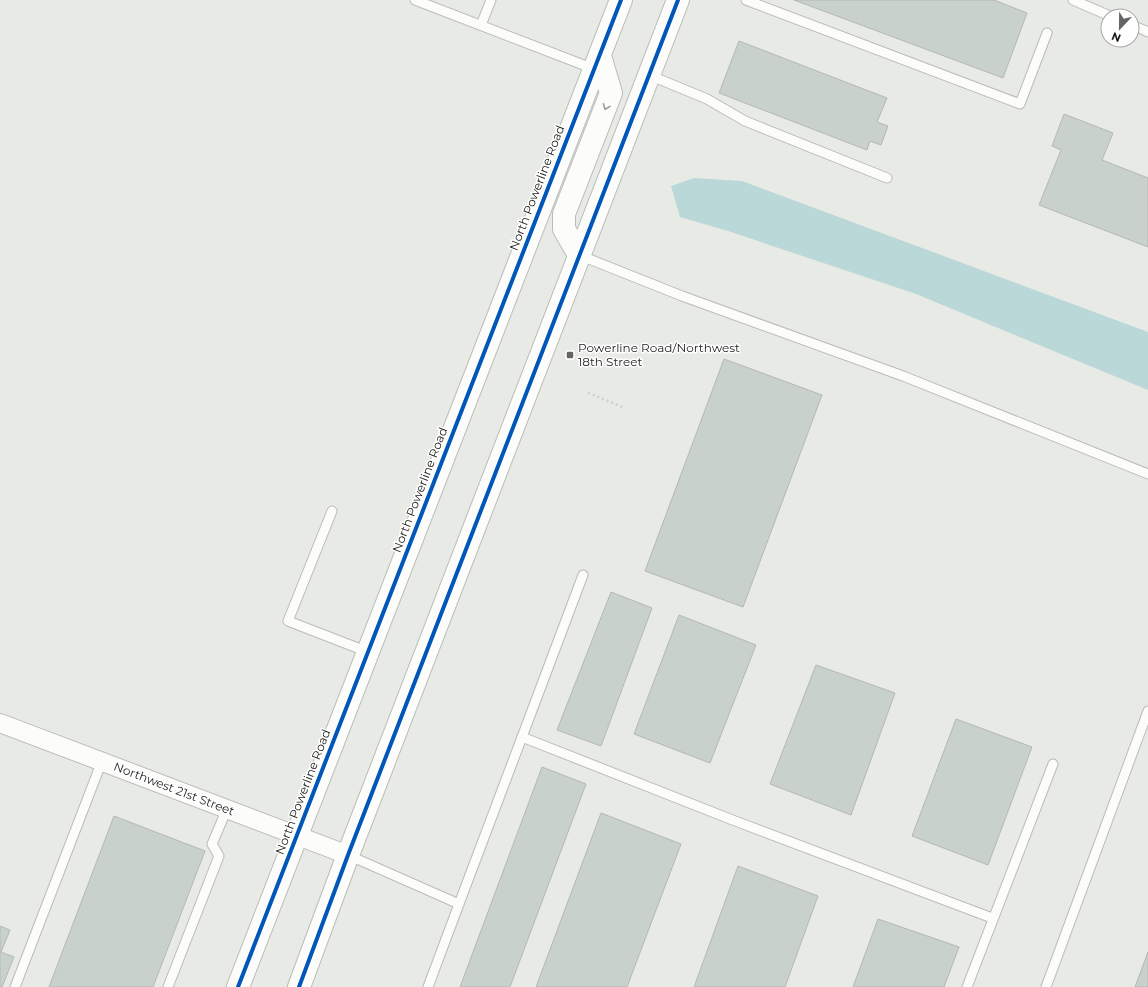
<svg xmlns="http://www.w3.org/2000/svg" width="1148" height="987" font-family="Montserrat,sans-serif">
<rect width="100%" height="100%" fill="#e8eae6"/>
<polygon fill="#bad8d7" points="694,178 742,181 1148,332 1148,390 916,294 728,231 680,217 671,186"/>
<g fill="#c9d1cc" stroke="#b5b7b4">
<polygon points="794,0 994,0 1027,13 1003,78"/>
<polygon points="739,41 887,98 877,122 888,126 881,145 870,141 867,150 719,93"/>
<polygon points="1064,114 1113,133 1102,160 1148,178 1148,247 1039,205 1061,150 1052,146"/>
<polygon points="724,359 822,395 743,607 645,571"/>
<polygon points="611,592 652,608 601,746 557,730"/>
<polygon points="679,615 756,645 710,763 634,734"/>
<polygon points="816,665 895,693 851,815 770,784"/>
<polygon points="956,719 1032,747 988,865 912,836"/>
<polygon points="542,767 586,784 510,987 460,987"/>
<polygon points="601,813 681,844 627,987 536,987"/>
<polygon points="114,816 205,851 153,987 49,987"/>
<polygon points="738,866 818,896 785,987 694,987"/>
<polygon points="878,919 959,947 944,987 853,987"/>
<polygon points="0,926 10,930 1,952 14,957 2,987 0,987"/>
<polygon points="1148,952 1148,987 1135,987"/>
</g>
<g fill="none" stroke-linecap="round" stroke-linejoin="round">
<g stroke="#babcb8" stroke-width="11">
<g id="lane">
<polyline points="415,0 594,69"/>
<polyline points="746,0 1020,104 1047,33"/>
<polyline points="1073,0 1110,16"/>
<polyline points="481,25 491,0"/>
<polyline points="1132,25 1148,32"/>
<polyline points="649,75 707,99 745,121 887,178"/>
<polyline points="579,255 682,296 903,376 1148,474"/>
<polyline points="332,511 288,621 368,652"/>
<polyline points="522,737 583,575"/>
<polyline points="348,855 459,904 428,987"/>
<polyline points="459,904 522,737 730,819 992,918"/>
<polyline points="15,987 102,761"/>
<polyline points="168,987 219,856 212,844 227,809"/>
<polyline points="967,987 1053,764"/>
<polyline points="1046,987 1148,711"/>
</g>
</g>
<g stroke="#babcb8" stroke-width="20">
<polyline id="street" points="0,723 348,855"/>
</g>
<g stroke="#babcb8" stroke-width="24">
<g id="secondary">
<polyline points="579,255 564,229 564,214 611,93 600,56"/>
<polyline points="238,987 621,0"/>
<polyline points="299,987 348,855 678,0"/>
</g>
</g>
<polyline stroke="#d0d0d0" stroke-width="2.5" stroke-dasharray="2 3" stroke-linecap="butt" points="588,393 625,408"/>
<use href="#lane" stroke="#fcfcfb" stroke-width="9"/>
<use href="#street" stroke="#fcfcfb" stroke-width="18"/>
<use href="#secondary" stroke="#fcfcfb" stroke-width="22"/>
<g stroke="#fff" stroke-width="6">
<g id="cycleway">
<polyline points="238,987 621,0"/>
<polyline points="299,987 348,855 678,0"/>
</g>
</g>
<use href="#cycleway" stroke="#0057b8" stroke-width="4"/>
</g>
<defs><path id="oneway-chevron" d="M-2-3.5L2.5 0L-2 3.5" fill="none" stroke-width="1.6" stroke-linecap="round" stroke-linejoin="round"/></defs>
<use stroke="#989997" href="#oneway-chevron" transform="translate(606 107) rotate(111)"/>
<rect fill="#656663" stroke="#fff" stroke-width="1.5" x="566" y="351" width="8" height="8" rx="2"/>
<g text-anchor="middle" stroke-width="3" stroke-linejoin="round" paint-order="stroke">
<g font-size="12" fill="#1e1f1d" stroke="#fff">
<text transform="translate(537 188) rotate(-69)" y="4">North Powerline Road</text>
<text transform="translate(420 490) rotate(-69)" y="4">North Powerline Road</text>
<text transform="translate(174 789) rotate(21)" y="4">Northwest 21st Street</text>
<text transform="translate(303 792) rotate(-69)" y="4">North Powerline Road</text>
</g>
<g font-size="12" fill="#1e1f1d" stroke="#fff" text-anchor="start">
<text x="578" y="352">Powerline Road/Northwest<tspan x="578" dy="14">18th Street</tspan></text>
</g>
</g>
<g transform="translate(1120 28) rotate(202)"><circle r="19" fill="#ffffff" stroke="#a5a5a5"/>
<path d="M0-3L7 15L0 10L-7 15Z" fill="#656663"/>
<text y="-6" font-size="11" font-weight="bold" text-anchor="middle" fill="#1e1f1d">N</text>
</g>
</svg>
